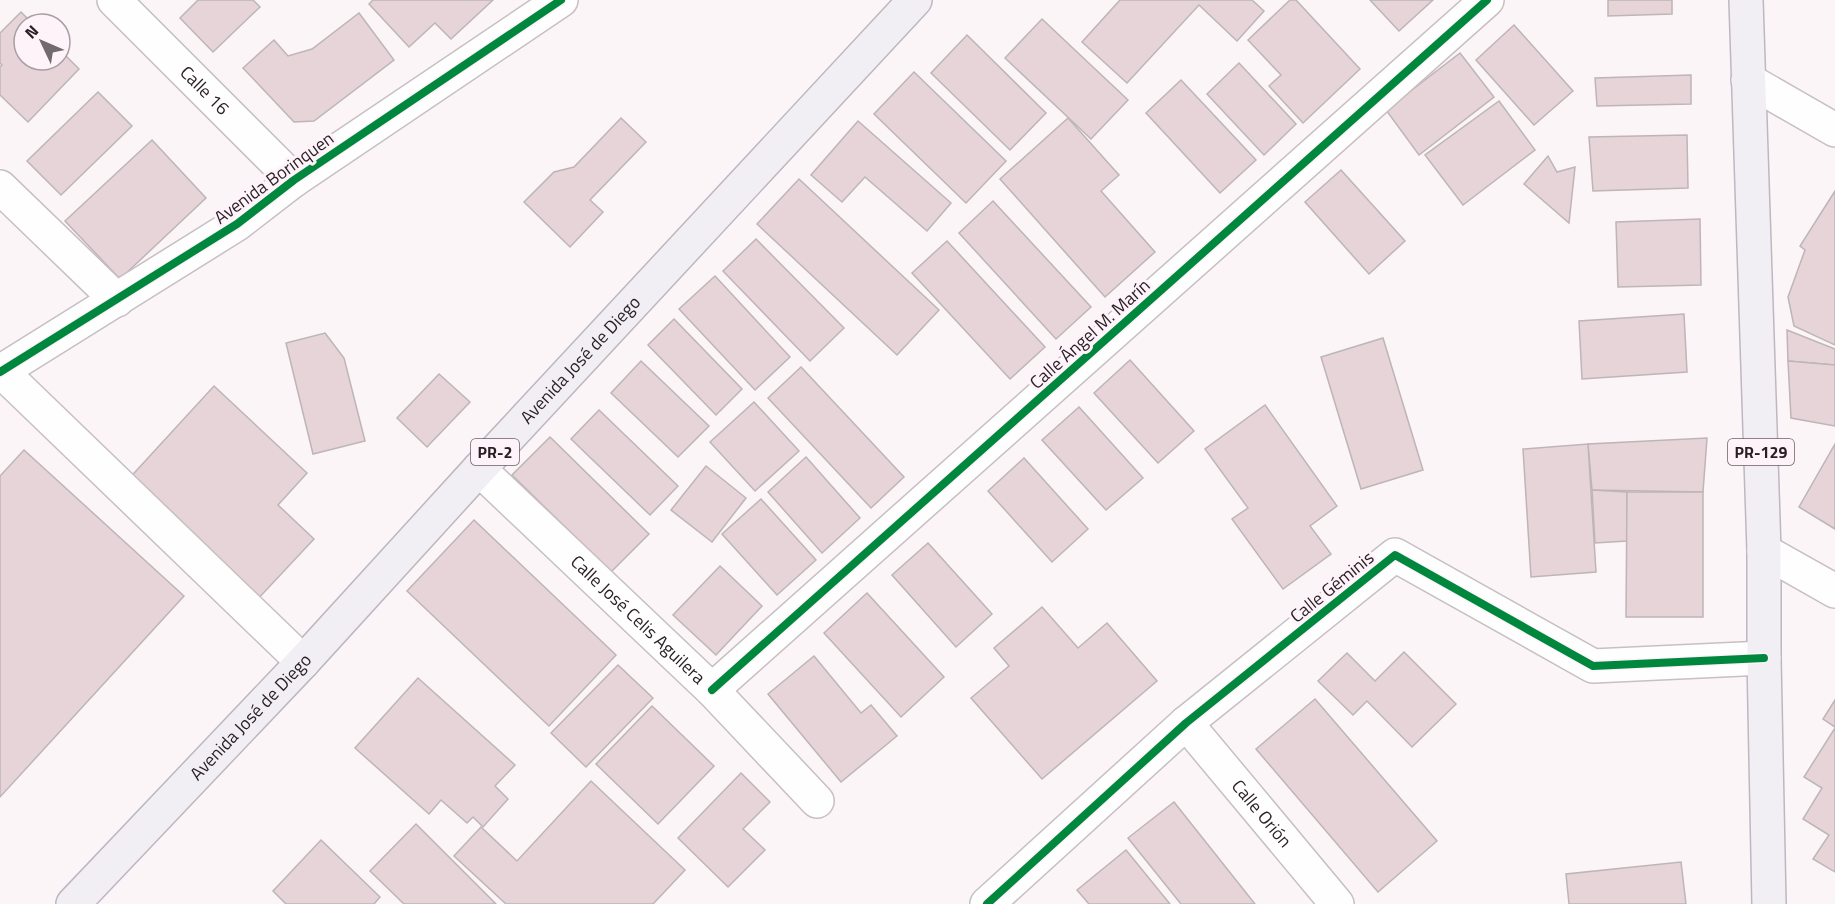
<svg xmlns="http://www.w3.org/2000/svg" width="1835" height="904" font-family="'Titillium Web',sans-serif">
<rect width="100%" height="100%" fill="#fbf5f8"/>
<g fill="#e7d4d8" stroke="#bdb5b7" stroke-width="1.5">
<polygon points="198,0 253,0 260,7 213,52 180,18"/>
<polygon points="373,0 493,0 451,39 435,23 409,47 369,4"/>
<polygon points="1120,0 1252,0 1264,11 1237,41 1199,5 1127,83 1082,42"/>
<polygon points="1290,0 1296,0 1360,69 1303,123 1269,86 1281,75 1248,40"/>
<polygon points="1370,0 1433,0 1399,31"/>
<polygon points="1608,0 1672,0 1672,14 1608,16"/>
<polygon points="21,12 33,24 24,24 24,60 60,60 60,50 79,69 28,122 0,95 0,67 2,65 0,63 0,33"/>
<polygon points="359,13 394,60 314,121 294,122 243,68 274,40 288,56 312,49"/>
<polygon points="1042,19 1128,100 1091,139 1005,58"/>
<polygon points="1514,25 1573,91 1534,125 1476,60"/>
<polygon points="967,35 1046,113 1010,150 931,73"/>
<polygon points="1460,53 1494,97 1419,155 1386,110"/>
<polygon points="1239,63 1296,124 1264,155 1207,94"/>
<polygon points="914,72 1006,161 966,203 874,114"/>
<polygon points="1691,75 1691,104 1597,106 1595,78"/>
<polygon points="1181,80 1256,160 1220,193 1146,113"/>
<polygon points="98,92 132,126 61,195 27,161"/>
<polygon points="1499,101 1535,150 1463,205 1425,155"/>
<polygon points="621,118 646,142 590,200 603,212 570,247 524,202 554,172 574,167"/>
<polygon points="1068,118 1119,175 1101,191 1155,252 1105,297 1000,179"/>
<polygon points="858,121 951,203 927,231 865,177 842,202 811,175"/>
<polygon points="1687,135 1688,188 1593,191 1589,137"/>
<polygon points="152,140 206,198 120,279 65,221"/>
<polygon points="1548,156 1557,172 1575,167 1569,223 1524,184"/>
<polygon points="1341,170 1405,241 1369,274 1305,202"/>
<polygon points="799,179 939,310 897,355 757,224"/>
<polygon points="1835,191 1835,345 1794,326 1788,297 1805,250 1800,246"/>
<polygon points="993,201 1091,307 1056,339 959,233"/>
<polygon points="1700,219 1701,285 1618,287 1616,222"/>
<polygon points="756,239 844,328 810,361 723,271"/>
<polygon points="947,241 1045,347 1010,379 912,273"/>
<polygon points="715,276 790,357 755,390 679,309"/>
<polygon points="1684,314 1687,372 1582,379 1579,321"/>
<polygon points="674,319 742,389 716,415 648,345"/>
<polygon points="1787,330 1835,349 1835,365 1788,361"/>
<polygon points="325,333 344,358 365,441 313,454 286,343"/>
<polygon points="1383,338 1423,470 1361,489 1321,357"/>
<polygon points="1130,360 1194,431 1158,463 1094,393"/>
<polygon points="641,361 709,426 678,457 611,393"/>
<polygon points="1788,361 1835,365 1835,426 1791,418"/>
<polygon points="801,367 904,477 871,508 768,398"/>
<polygon points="439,374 470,402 427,447 397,418"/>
<polygon points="214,386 307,473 278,505 314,539 255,602 125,483"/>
<polygon points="754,402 799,451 755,491 710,442"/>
<polygon points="1265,405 1337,506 1310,526 1331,554 1283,589 1232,519 1248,508 1205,449"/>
<polygon points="1079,407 1143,478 1106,510 1042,440"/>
<polygon points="599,410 678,486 650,515 571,439"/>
<polygon points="550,437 649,534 611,572 512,475"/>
<polygon points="1707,438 1703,492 1592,490 1588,444"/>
<polygon points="1588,444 1596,572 1531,577 1523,449"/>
<polygon points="1835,444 1835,529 1799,507"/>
<polygon points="24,450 184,596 0,797 0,476"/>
<polygon points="806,457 860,518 822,553 768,492"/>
<polygon points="1024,458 1088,529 1052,562 988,491"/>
<polygon points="706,466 746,498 712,542 671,510"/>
<polygon points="1592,490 1627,492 1627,541 1595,543"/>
<polygon points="1627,492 1703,492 1703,617 1626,617"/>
<polygon points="761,499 816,560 777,595 722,534"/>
<polygon points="474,520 616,655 549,726 407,591"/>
<polygon points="928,543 992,614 956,647 892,575"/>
<polygon points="720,566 762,606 716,655 673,615"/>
<polygon points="867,593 944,677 901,717 824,633"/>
<polygon points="1042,607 1078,648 1107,623 1157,681 1042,779 971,698 1009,666 994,648"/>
<polygon points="1404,652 1456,704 1412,747 1367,701 1353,715 1318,681 1347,653 1375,681"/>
<polygon points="814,656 861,713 871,705 897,736 841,782 768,694"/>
<polygon points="618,665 653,698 586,767 551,733"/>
<polygon points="418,678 515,765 495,786 508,799 483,827 473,817 467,823 441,800 429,814 355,748"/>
<polygon points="1315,699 1437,841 1378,892 1256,749"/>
<polygon points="1835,700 1835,727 1823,719"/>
<polygon points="652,706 714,766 658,824 596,764"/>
<polygon points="1835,728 1835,872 1813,859 1829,835 1803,819 1822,788 1804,777"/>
<polygon points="741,773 770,802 743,829 765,850 728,887 678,838"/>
<polygon points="591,781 685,870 653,904 506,904 454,856 481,827 517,861"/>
<polygon points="1174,802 1255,904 1181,904 1128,838"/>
<polygon points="416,824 496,904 404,904 370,871"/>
<polygon points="321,840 380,897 374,904 286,904 273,891"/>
<polygon points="1126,850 1170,904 1089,904 1077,890"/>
<polygon points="1681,862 1686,904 1569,904 1566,874"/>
</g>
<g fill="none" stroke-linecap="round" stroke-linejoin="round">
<g stroke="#c7bfc3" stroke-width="36">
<g id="minor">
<path id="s1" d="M114,0L294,180"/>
<polyline points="1748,80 1835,130"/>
<polyline points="0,187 117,300"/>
<polyline points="1,371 303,662"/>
<polyline points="0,372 237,224 294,180 561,0"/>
<path id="s2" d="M479,469L712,690L817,801"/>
<polyline points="1764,551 1835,591"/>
<polyline points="712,690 1487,0"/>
<path id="s3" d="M1186,723L1337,904"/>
<polyline points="987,904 1186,723 1395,555 1593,666 1764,658"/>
</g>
</g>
<g stroke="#bfb7c0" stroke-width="36">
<g id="major">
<polyline points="1746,0 1764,551 1764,658 1769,904"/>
<path id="s4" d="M73,904L303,662L479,469L915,0"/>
</g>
</g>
<use href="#minor" stroke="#fefefe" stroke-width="33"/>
<use href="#major" stroke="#f2eff4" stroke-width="33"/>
<g stroke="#fdf3f9" stroke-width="11">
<g id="cycleway">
<polyline points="0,372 237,224 294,180 561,0"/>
<polyline points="712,690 1487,0"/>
<polyline points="987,904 1186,723 1395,555 1593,666 1764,658"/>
</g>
</g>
<use href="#cycleway" stroke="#00873e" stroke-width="8"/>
</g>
<g text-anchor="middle" stroke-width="6" stroke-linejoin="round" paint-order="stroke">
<g fill="#fdf3f9" stroke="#685f64" stroke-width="1.5">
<rect x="471" y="439" width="48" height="26" rx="4.5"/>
<rect x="1728" y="439" width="66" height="26" rx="4.5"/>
</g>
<g font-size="16" font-weight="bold" fill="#281f24">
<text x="495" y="458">PR-2</text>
<text x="1761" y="458">PR-129</text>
</g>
<g font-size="18" fill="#281f24" stroke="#fdf3f9">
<text dy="6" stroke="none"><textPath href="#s1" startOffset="128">Calle 16</textPath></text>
<text transform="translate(274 178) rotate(-36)" y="6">Avenida Borinquen</text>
<text transform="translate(1090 334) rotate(-42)" y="6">Calle Ángel M. Marín</text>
<text dy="6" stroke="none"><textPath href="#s4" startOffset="744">Avenida José de Diego</textPath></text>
<text transform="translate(1332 587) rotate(-39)" y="6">Calle Géminis</text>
<text dy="6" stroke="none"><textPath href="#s2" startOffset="219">Calle José Celis Aguilera</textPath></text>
<text dy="6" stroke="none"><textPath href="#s4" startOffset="258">Avenida José de Diego</textPath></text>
<text dy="6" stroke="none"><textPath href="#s3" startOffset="118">Calle Orión</textPath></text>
</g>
</g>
<g transform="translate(42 42) rotate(314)"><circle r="28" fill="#fdf3f9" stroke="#a89ea4" stroke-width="1.5"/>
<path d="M0-4.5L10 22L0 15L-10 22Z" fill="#726a6e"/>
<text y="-9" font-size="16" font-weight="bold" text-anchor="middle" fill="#281f24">N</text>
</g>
</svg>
